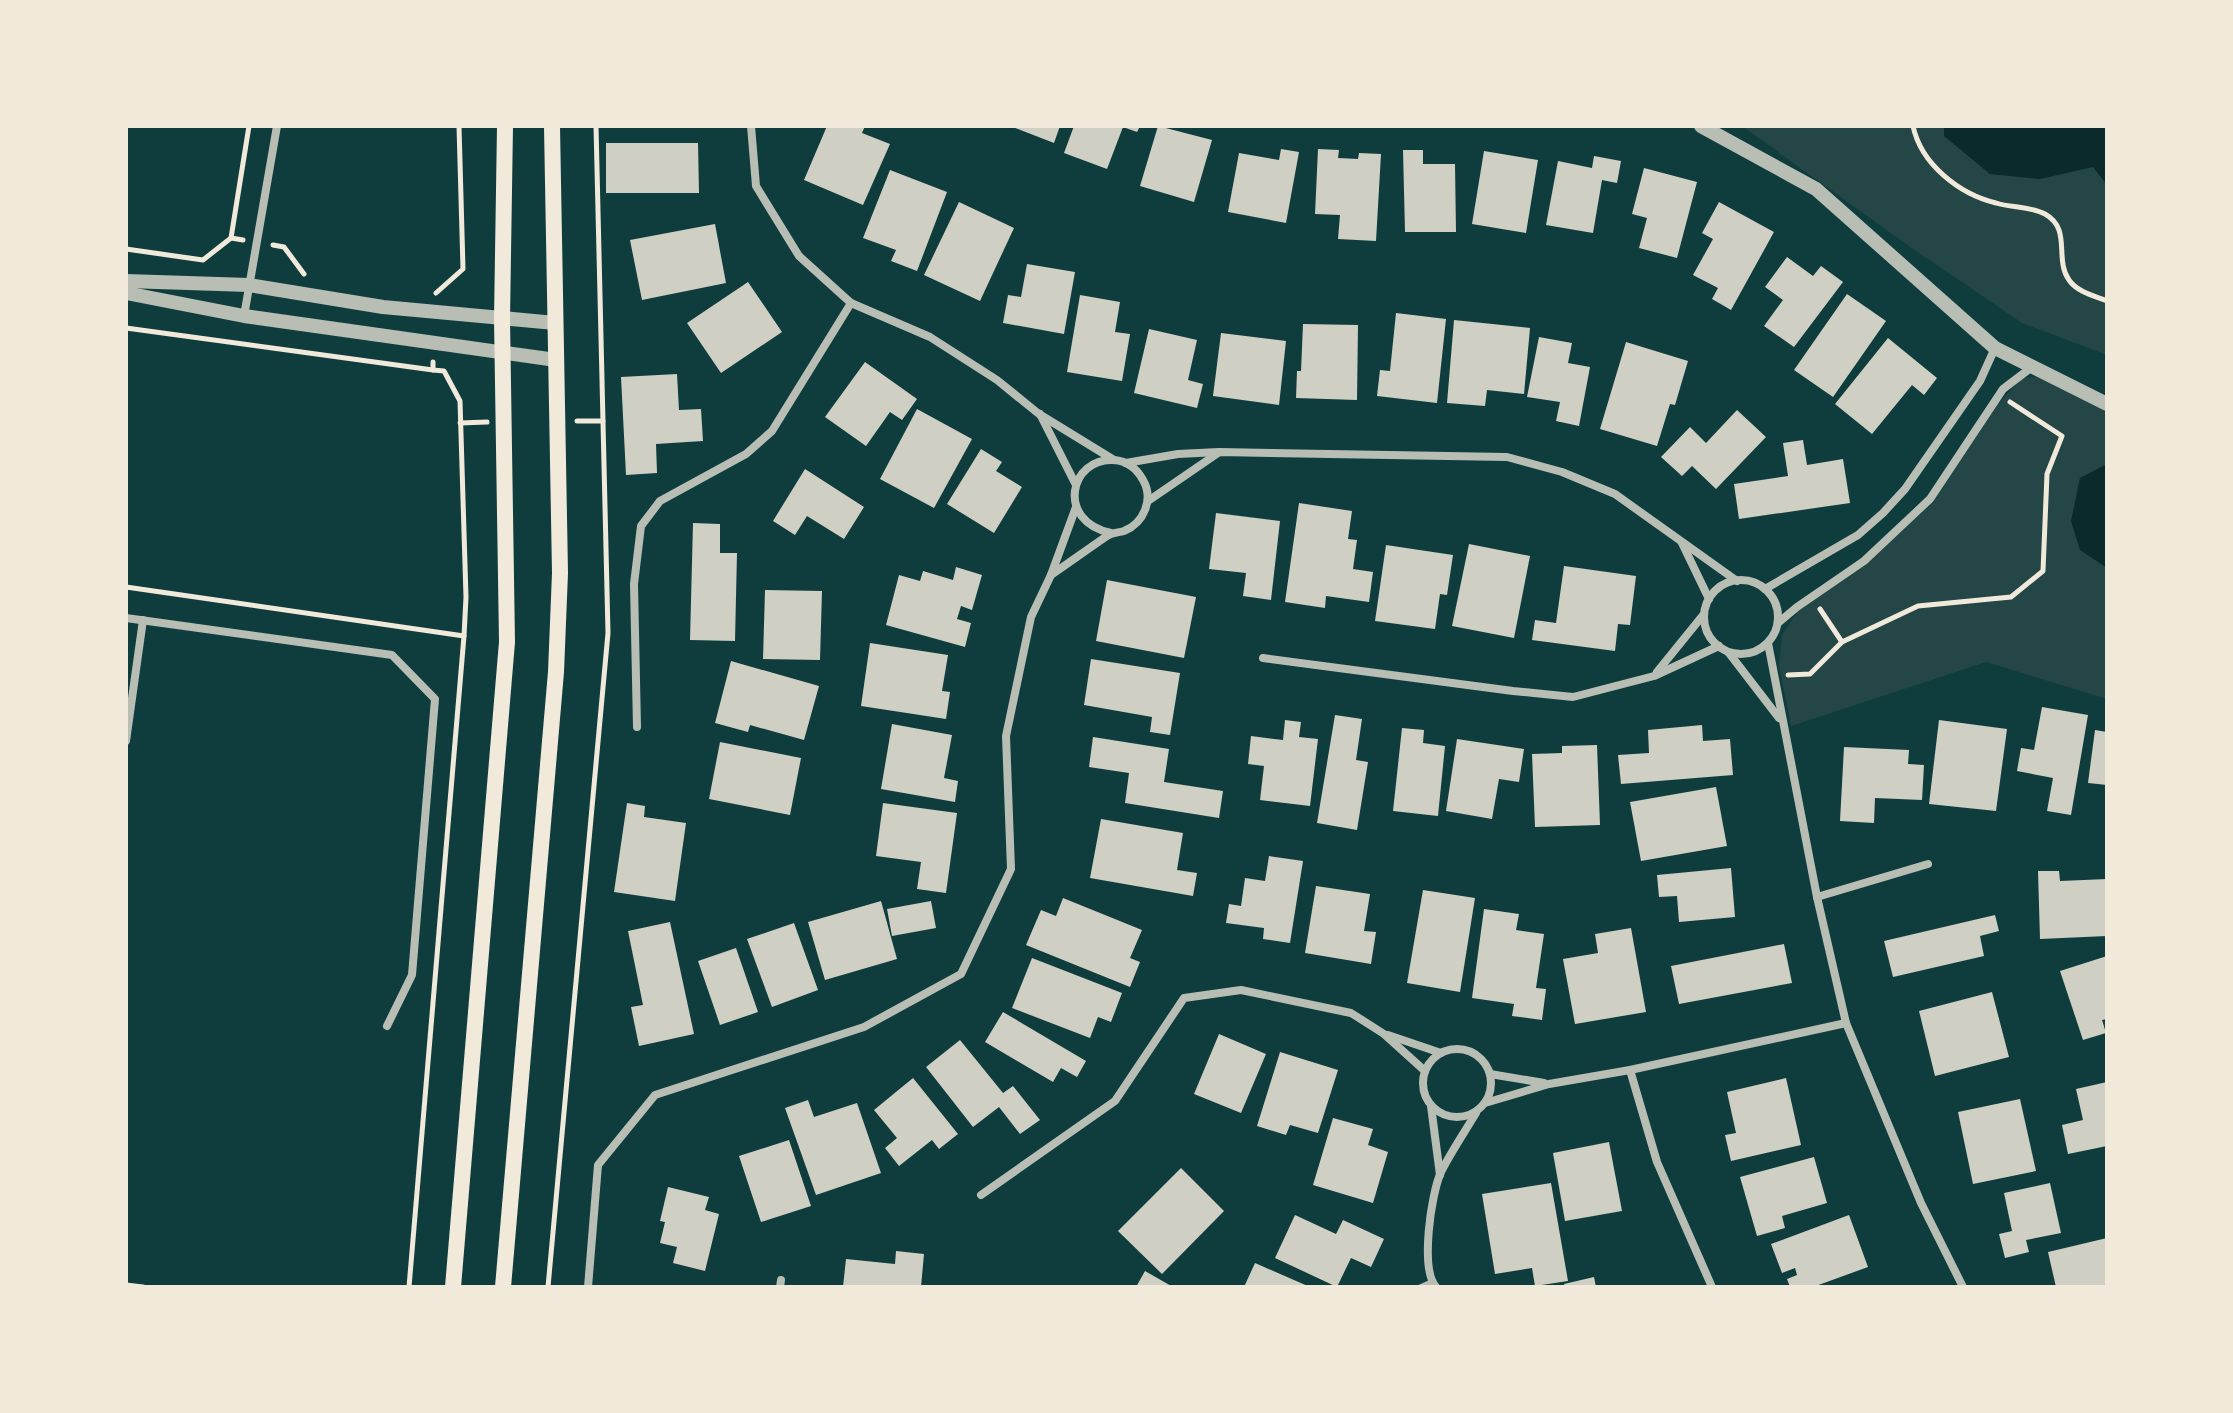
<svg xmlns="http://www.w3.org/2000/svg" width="2233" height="1413" font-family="Overpass,sans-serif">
<rect width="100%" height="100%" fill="#0f3d3e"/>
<g fill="#244646">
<polygon points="1742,126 2107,126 2107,355 2022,323 1906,244"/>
<polygon points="2046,376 2107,399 2107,699 1986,662 1791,726 1779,666 1782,635 1798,611 1862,567 1933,503 1998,404 2022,378"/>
</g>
<g fill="#0a2a2b">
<polygon points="1944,126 2107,126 2107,185 2093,167 2040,179 1990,174 1944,136"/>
<polygon points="2107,464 2107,568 2080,550 2071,521 2080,478"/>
</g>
<g fill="#cfcfc3">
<polygon points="827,126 865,126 862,133 890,144 863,205 804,180"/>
<polygon points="1010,126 1060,126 1054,143"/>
<polygon points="1074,126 1140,126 1137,132 1123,127 1107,169 1064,153"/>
<polygon points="1158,126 1212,140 1194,202 1140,186"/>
<polygon points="606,143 698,143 699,193 606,193"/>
<polygon points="1281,149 1299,152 1286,223 1228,212 1239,153 1279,160"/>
<polygon points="1318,149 1339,150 1338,158 1358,159 1359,153 1381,154 1376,241 1338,239 1340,215 1315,214"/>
<polygon points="1403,150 1423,150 1423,164 1455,164 1456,232 1405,232"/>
<polygon points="1484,151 1538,160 1526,233 1472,224"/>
<polygon points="1594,156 1621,161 1617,183 1602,180 1593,233 1546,225 1558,161 1592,168"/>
<polygon points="1644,168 1697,182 1677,258 1639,248 1647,218 1632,214"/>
<polygon points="890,170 947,192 917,271 891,261 896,250 863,238"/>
<polygon points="959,202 1014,228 980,301 924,275"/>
<polygon points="1719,202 1774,232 1731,310 1712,299 1718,288 1693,275 1713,239 1702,233"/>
<polygon points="715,224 726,283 642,300 630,240"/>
<polygon points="1787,257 1813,276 1821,266 1843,282 1794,347 1764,326 1783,300 1765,287"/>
<polygon points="1027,264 1075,272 1064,334 1003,323 1008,295 1021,297"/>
<polygon points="748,282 782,332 721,373 687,323"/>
<polygon points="1847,294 1886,321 1833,397 1794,370"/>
<polygon points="1080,295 1120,302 1115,332 1130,334 1122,381 1067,372"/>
<polygon points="1396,313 1446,319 1437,403 1377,396 1380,370 1390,371"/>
<polygon points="1454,320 1530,328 1524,394 1487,390 1485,406 1447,403"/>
<polygon points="1303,324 1358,325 1357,400 1296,398 1297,371 1301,371"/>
<polygon points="1149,329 1197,340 1188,380 1203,384 1197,408 1134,393"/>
<polygon points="1221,333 1286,341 1279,405 1213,396"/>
<polygon points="1539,337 1572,343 1568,363 1590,367 1579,426 1556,421 1560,402 1527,397"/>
<polygon points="1888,338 1937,378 1924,395 1912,385 1872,434 1835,404"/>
<polygon points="1626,342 1688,361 1675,405 1670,404 1657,446 1600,429"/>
<polygon points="865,362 917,399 902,420 890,412 866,446 825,417"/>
<polygon points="677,374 679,410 701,409 703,441 656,444 657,473 626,475 621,377"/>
<polygon points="917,409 972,439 934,508 880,479"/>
<polygon points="1737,410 1766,437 1716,489 1692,466 1682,476 1661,457 1690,427 1706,443"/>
<polygon points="1803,440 1807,465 1843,459 1850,503 1739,519 1734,484 1788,476 1783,443"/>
<polygon points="981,449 1002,462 996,471 1022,487 994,533 947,504"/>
<polygon points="805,469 864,507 844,539 807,516 795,535 773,521"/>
<polygon points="1299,503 1352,511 1348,539 1357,540 1353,569 1373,572 1369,602 1326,596 1325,608 1285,602"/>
<polygon points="1216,513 1280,521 1271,600 1243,596 1246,573 1209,569"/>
<polygon points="693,523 720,524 720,553 737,553 735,641 690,640"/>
<polygon points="1469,544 1530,556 1514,638 1452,626"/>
<polygon points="1386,545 1453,555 1447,595 1440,594 1435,629 1375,621"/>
<polygon points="1564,566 1636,576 1630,625 1618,624 1615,651 1532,640 1535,620 1556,623"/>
<polygon points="956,567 982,575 972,610 961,606 957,619 971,623 965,647 886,625 899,575 920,581 923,571 953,580"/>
<polygon points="1107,580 1196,597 1184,658 1096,641"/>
<polygon points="765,590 822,591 820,660 763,659"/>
<polygon points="870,643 948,655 942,691 950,692 946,719 861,706"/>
<polygon points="1091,659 1180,673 1170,735 1150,732 1152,717 1084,705"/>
<polygon points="731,661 819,686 804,740 750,725 748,732 715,723"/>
<polygon points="2042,707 2088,715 2071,815 2047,811 2053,778 2017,771 2021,748 2034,750"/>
<polygon points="1335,715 1362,719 1356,760 1368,762 1357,830 1317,823"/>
<polygon points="1285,720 1301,722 1299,737 1318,739 1310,806 1260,800 1264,766 1248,764 1251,736 1283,740"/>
<polygon points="1939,720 2007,729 1996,811 1929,804"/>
<polygon points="892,724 952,735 944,778 958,781 955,802 881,789"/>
<polygon points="1702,725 1703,741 1730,739 1733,775 1621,784 1618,755 1649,753 1648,730"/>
<polygon points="1402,728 1424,730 1423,743 1445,746 1438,816 1393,811"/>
<polygon points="2095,730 2107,732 2107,785 2088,783"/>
<polygon points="1093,737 1169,749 1164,782 1223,791 1219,818 1125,803 1129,773 1089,767"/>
<polygon points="1457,739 1524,749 1519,782 1499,779 1492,819 1446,811"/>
<polygon points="720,742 801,758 790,815 709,799"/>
<polygon points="1597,745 1600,825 1535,827 1532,754 1562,753 1562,746"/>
<polygon points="1844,747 1909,750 1908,764 1924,765 1922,800 1875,798 1874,823 1840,821"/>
<polygon points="1716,787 1727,846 1641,861 1630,802"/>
<polygon points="627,803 645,806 644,817 686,823 675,901 614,892"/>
<polygon points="883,803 957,813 946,893 917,889 921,862 876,856"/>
<polygon points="1101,819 1183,833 1177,870 1197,873 1193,896 1090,878"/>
<polygon points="1269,856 1303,861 1290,943 1263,939 1264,928 1226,923 1229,904 1241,906 1245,878 1265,881"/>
<polygon points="1731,868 1735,917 1679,922 1677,896 1659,897 1657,875"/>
<polygon points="2038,871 2059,871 2060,881 2107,879 2107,936 2040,939"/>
<polygon points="1316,886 1370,894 1364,931 1376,932 1371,964 1305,953"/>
<polygon points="1423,890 1475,898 1460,992 1407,983"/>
<polygon points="1063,898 1142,930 1130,958 1140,962 1130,987 1026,945 1041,910 1056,916"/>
<polygon points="881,901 897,959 825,980 808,922"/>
<polygon points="931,901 936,928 892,936 887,909"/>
<polygon points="1484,909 1519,914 1516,930 1544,934 1536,988 1546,989 1542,1020 1512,1016 1514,1004 1472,998"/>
<polygon points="1995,915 1999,931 1980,936 1984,956 1893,977 1884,941"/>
<polygon points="670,922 694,1034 639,1046 631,1007 643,1005 628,931"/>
<polygon points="794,923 818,990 772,1007 747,939"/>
<polygon points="1631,928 1646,1012 1575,1024 1563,959 1598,953 1595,934"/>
<polygon points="1784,944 1792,983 1679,1004 1671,966"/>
<polygon points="736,948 758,1012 720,1025 698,961"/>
<polygon points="2107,956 2107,1019 2102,1020 2106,1033 2083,1040 2060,971"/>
<polygon points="1032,958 1122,993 1111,1022 1098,1017 1090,1038 1012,1008"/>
<polygon points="1992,992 2009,1057 1935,1076 1919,1011"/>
<polygon points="1003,1012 1086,1061 1077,1077 1061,1068 1053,1082 985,1042"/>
<polygon points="1219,1034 1266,1054 1241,1113 1194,1094"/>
<polygon points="960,1040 1003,1093 1013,1086 1040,1120 1020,1134 999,1107 973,1127 926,1067"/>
<polygon points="1280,1052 1338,1070 1318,1133 1290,1125 1286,1135 1257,1126"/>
<polygon points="913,1078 958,1134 939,1149 932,1140 899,1166 885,1148 897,1138 874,1110"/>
<polygon points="1786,1078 1801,1145 1731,1161 1725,1135 1736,1133 1727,1092"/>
<polygon points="2107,1082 2107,1146 2068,1154 2062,1125 2083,1120 2076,1089"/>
<polygon points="2020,1099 2036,1171 1973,1184 1958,1112"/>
<polygon points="808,1100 814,1117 857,1103 881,1173 816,1195 785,1108"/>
<polygon points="1333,1118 1373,1129 1368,1145 1388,1152 1373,1203 1313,1185"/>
<polygon points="789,1140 811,1206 761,1222 739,1156"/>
<polygon points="1609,1142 1622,1211 1565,1221 1553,1153"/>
<polygon points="1814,1157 1827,1203 1782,1216 1785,1228 1757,1236 1740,1177"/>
<polygon points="1181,1168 1224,1211 1162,1274 1118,1231"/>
<polygon points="1551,1183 1568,1281 1535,1286 1532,1268 1495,1274 1482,1194"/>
<polygon points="2050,1183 2061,1233 2026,1240 2029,1252 2005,1258 1999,1234 2012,1231 2004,1193"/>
<polygon points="668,1187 709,1197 705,1210 719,1214 705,1271 673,1263 677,1247 660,1243 665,1222 660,1221"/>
<polygon points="1295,1215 1336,1234 1343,1220 1384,1239 1371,1267 1351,1258 1337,1287 1275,1258"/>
<polygon points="1849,1215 1868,1267 1813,1287 1790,1287 1787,1279 1797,1275 1795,1268 1782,1273 1771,1244"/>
<polygon points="2107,1238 2107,1287 2056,1287 2048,1252"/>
<polygon points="896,1251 924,1254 921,1287 843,1287 846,1259 895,1264"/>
<polygon points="1255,1263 1310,1287 1244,1287"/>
<polygon points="1145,1271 1173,1287 1136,1287"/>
<polygon points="1594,1277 1596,1287 1565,1287 1564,1284"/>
</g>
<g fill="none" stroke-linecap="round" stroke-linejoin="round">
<g stroke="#f1e9da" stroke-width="5">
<path d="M1913,126C1921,164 1959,194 1996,203C2011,208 2030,206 2045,214C2072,229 2054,259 2069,280C2077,292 2095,296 2107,301"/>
<polyline points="231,238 243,240"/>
<polyline points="273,245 284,247 304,274"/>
<polyline points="126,249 203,260 231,238 249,126"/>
<polyline points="436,293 463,269 459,126"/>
<polyline points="126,328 433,370"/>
<polyline points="433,362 433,370 444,371 460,401 466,597 464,636"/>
<polyline points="577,421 603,421"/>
<polyline points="460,423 487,422"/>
<polyline points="126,587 464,636 409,1287"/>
<polyline points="1820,609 1842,642"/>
<polyline points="1788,675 1810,674 1842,642 1918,606 2011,597 2043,571 2047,474 2062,436 2010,402"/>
<polyline points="126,1285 143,1287"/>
<polyline points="548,1287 608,633 596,126"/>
</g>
<polyline stroke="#b8beb3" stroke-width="5" points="1420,1287 1431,1282"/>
<g stroke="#b8beb3" stroke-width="8">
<polyline points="751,126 756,186 799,256 851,303 930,337 997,380 1039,414 1114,460"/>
<polyline points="244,316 277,126"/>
<polyline points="1040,414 1076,485"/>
<polyline points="1126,463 1178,454 1219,452 1507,457 1562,472 1615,494 1737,581"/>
<polyline points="1148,501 1218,453"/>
<polyline points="1682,543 1709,599"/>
<path d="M1051,575C1070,562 1088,549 1107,536C1113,532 1118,533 1124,531C1144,523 1154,499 1143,480C1137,469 1127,461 1114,460C1070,457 1055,521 1111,533"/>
<circle cx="1741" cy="617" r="37"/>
<polyline points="1765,589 1858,535 1883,513 1905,489 1980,381 1995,348"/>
<polyline points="126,618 392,655 435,699 412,975 387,1026"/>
<polyline points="1778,623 1797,607 1864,561 1930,499 2003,389 2032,367"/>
<polyline points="1768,643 1817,897 1846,1023 1921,1203 1963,1287"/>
<polyline points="1729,653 1779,718"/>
<polyline points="1263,658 1513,691 1573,697 1654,676 1719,646"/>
<polyline points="1657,672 1704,614"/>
<polyline points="637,727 634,584 641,526 660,501 746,454 772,431 851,303"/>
<polyline points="126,741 143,620"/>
<polyline points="1817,897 1928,864"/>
<polyline points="1388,1035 1441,1053"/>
<circle cx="1457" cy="1083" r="34"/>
<polyline points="1630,1070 1657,1162 1712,1287"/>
<polyline points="1490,1074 1544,1083"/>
<polyline points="1485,1103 1549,1084 1630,1070 1846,1023"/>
<polyline points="1431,1106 1440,1175"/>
<polyline points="981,1195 1115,1101 1184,998 1241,990 1351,1013 1384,1034 1425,1071"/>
<polyline points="588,1287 598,1165 655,1095 864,1027 961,974 1011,869 1006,736 1031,617 1051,575 1076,507"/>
<polyline points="780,1287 781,1280"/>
<path d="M1436,1287C1420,1269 1431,1194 1441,1172C1451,1152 1464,1133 1476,1113"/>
</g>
<g stroke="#b8beb3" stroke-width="14">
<polyline points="1701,126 1816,189 1995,348 2107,404"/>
<polyline points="126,281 249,285 383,307 555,323"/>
<polyline points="126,293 244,316 556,360"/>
</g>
<g stroke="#f1e9da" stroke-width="16">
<polyline points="453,1287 507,642 502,319 505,126"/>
<polyline points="503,1287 556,672 560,573 552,126"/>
</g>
</g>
<rect width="2233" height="1413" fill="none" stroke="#f1e9da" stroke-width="256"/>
</svg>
